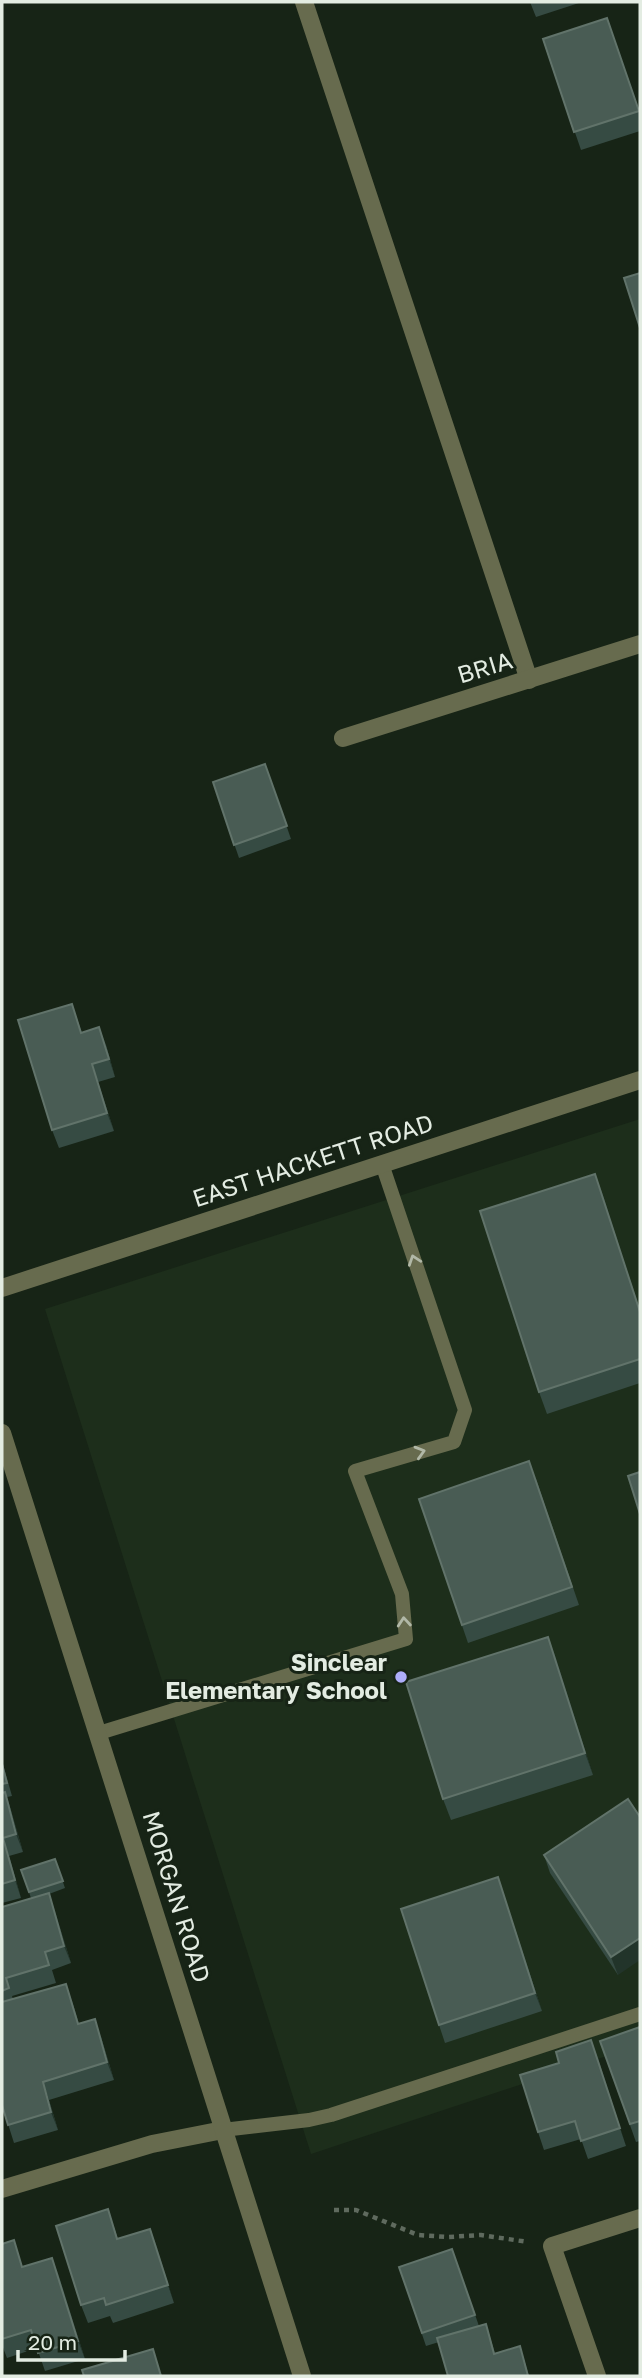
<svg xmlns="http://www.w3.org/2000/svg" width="642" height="2378" font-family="'Golos Text',sans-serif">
<rect width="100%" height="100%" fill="#172416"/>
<polygon fill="#1d2e1b" points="640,1119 640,2045 311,2154 45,1309"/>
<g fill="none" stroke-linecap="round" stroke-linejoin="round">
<polyline stroke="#5f6a5e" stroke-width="4.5" stroke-dasharray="5 5" stroke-linecap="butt" points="334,2210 356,2210 418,2235 448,2237 481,2235 528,2242"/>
<g stroke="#676b4e" stroke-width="14">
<polyline points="99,1733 406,1639 402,1594 355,1471 454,1442 465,1410 382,1164"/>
<polyline points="223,2130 309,2120 331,2115 640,2014"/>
</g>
<g stroke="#676b4e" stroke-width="18">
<polyline points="304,2 529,680"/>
<polyline points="343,738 640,644"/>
<polyline points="2,1288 640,1080"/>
<polyline points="2,2189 152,2144 223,2130"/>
<polyline points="597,2376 552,2246 640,2218"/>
</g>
<polyline stroke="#676b4e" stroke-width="18" points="2,1433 302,2376"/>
</g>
<g fill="#364b43">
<polygon points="530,2 582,2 536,17"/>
<polygon points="607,18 640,113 640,131 581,150 543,39"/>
<polygon points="265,764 291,839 239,858 213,782"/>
<polygon points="72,1004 82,1033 106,1045 115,1077 98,1082 114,1131 59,1148 52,1130"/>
<polygon points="595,1174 640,1310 640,1383 547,1414 539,1392"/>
<polygon points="536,1479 579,1605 468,1643 419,1499"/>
<polygon points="548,1637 593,1775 451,1820 443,1799"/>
<polygon points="2,1761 12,1796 7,1797 23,1852 9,1856 21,1898 2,1903"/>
<polygon points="640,1817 618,1975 550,1873 544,1855"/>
<polygon points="55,1859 65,1888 49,1894 71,1963 52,1970 56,1983 12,1996 13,1999 72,2001 79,2024 101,2037 114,2080 49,2100 58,2130 14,2143 2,2105 2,1907 31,1898 21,1870"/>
<polygon points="498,1877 542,2011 445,2043 439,2025"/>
<polygon points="640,2027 640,2141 636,2142 600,2041"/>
<polygon points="591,2040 626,2146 588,2159 581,2139 544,2150 538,2132 559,2063"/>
<polygon points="114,2227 118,2239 150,2229 174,2303 113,2323 110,2316 88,2323 81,2305"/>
<polygon points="2,2244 23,2267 52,2258 85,2359 45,2371 37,2348 7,2358 2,2345"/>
<polygon points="452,2249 479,2326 486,2324 495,2353 520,2346 529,2376 448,2376 439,2342 426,2346 399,2267"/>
</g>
<g fill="#22342a">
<polygon points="99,1027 106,1045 115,1077 109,1059"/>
<polygon points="92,1064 98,1082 114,1131 107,1113"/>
<polygon points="595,1174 603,1195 640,1312"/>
<polygon points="548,1637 556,1658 593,1775 585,1753"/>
<polygon points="5,1792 11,1810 23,1852 16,1834"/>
<polygon points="3,1838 9,1856 21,1898 15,1880"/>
<polygon points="498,1877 504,1895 542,2011 535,1993"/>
<polygon points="49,1893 55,1911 71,1963 64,1946"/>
<polygon points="640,1938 640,1960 618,1975 611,1957"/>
<polygon points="66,1984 72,2001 84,2042 78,2024"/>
<polygon points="95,2019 101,2037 114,2080 107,2062"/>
<polygon points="591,2040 598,2058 626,2146 620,2128"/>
<polygon points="43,2082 49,2100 58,2130 51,2112"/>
<polygon points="150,2229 157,2247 174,2303 168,2285"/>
<polygon points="52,2258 59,2276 85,2359 78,2341"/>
</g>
<g fill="#495c54" stroke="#61736a" stroke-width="2">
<polygon points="607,18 639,111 574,132 543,39"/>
<polygon points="640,273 640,328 624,278"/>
<polygon points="265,764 287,826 234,845 213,782"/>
<polygon points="72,1004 81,1033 99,1027 109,1059 92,1064 107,1113 52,1130 18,1020"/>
<polygon points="595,1174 640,1312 640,1359 539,1392 480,1211"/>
<polygon points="529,1461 572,1587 462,1625 419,1499"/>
<polygon points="640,1472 640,1514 628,1476"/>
<polygon points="548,1637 585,1753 443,1799 406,1682"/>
<polygon points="2,1764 7,1783 2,1784"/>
<polygon points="5,1792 16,1834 3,1838 15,1880 2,1884 2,1793"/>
<polygon points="628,1799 640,1817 640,1938 611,1957 544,1855"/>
<polygon points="55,1859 63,1881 29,1892 21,1870"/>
<polygon points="498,1877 535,1993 439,2025 401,1909"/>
<polygon points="49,1893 64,1946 45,1952 49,1965 6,1978 9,1988 2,1991 2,1907"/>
<polygon points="66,1984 78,2024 95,2019 107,2062 43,2082 51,2112 8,2125 2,2105 2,2002"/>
<polygon points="640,2027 640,2121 630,2124 600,2041"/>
<polygon points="591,2040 620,2128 581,2141 575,2121 538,2132 520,2075 559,2063 556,2052"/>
<polygon points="108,2209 117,2239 150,2229 168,2285 106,2305 104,2298 81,2305 56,2226"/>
<polygon points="14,2240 22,2267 52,2258 78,2341 38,2353 31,2330 2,2339 2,2244"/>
<polygon points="452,2249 475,2315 422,2333 399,2267"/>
<polygon points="486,2324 494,2354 520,2346 528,2376 448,2376 437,2338"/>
<polygon points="153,2349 161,2376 84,2376 82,2370"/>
</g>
<defs><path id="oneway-chevron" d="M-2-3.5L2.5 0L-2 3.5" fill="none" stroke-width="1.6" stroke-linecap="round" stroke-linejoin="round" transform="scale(1.75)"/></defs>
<g stroke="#b1b8a7">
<use href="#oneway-chevron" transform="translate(414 1260) rotate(-109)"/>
<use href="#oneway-chevron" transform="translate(420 1452) rotate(-16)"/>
<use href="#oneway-chevron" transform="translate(404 1622) rotate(-95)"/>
</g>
<circle fill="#aeaefa" stroke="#172416" stroke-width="2.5" cx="401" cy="1677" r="7"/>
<g text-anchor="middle" stroke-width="6" stroke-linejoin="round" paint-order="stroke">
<g font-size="24" fill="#e3ece2" stroke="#172416">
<text transform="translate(485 668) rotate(-17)" y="8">BRIA</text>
<text transform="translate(313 1161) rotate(-18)" y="8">EAST HACKETT ROAD</text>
<text transform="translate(176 1897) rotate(73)" y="8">MORGAN ROAD</text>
</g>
<g font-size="24" font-weight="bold" fill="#e3ece2" stroke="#172416" text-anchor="end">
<text x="387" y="1671">Sinclear<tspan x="387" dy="28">Elementary School</tspan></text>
</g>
</g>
<rect width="642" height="2378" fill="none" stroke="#e3ece2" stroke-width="7"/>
<path d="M18 2350v10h107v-10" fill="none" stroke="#e3ece2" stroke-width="3.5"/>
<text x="28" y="2350" font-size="21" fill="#e3ece2" stroke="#172416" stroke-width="5" paint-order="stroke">20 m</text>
</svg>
